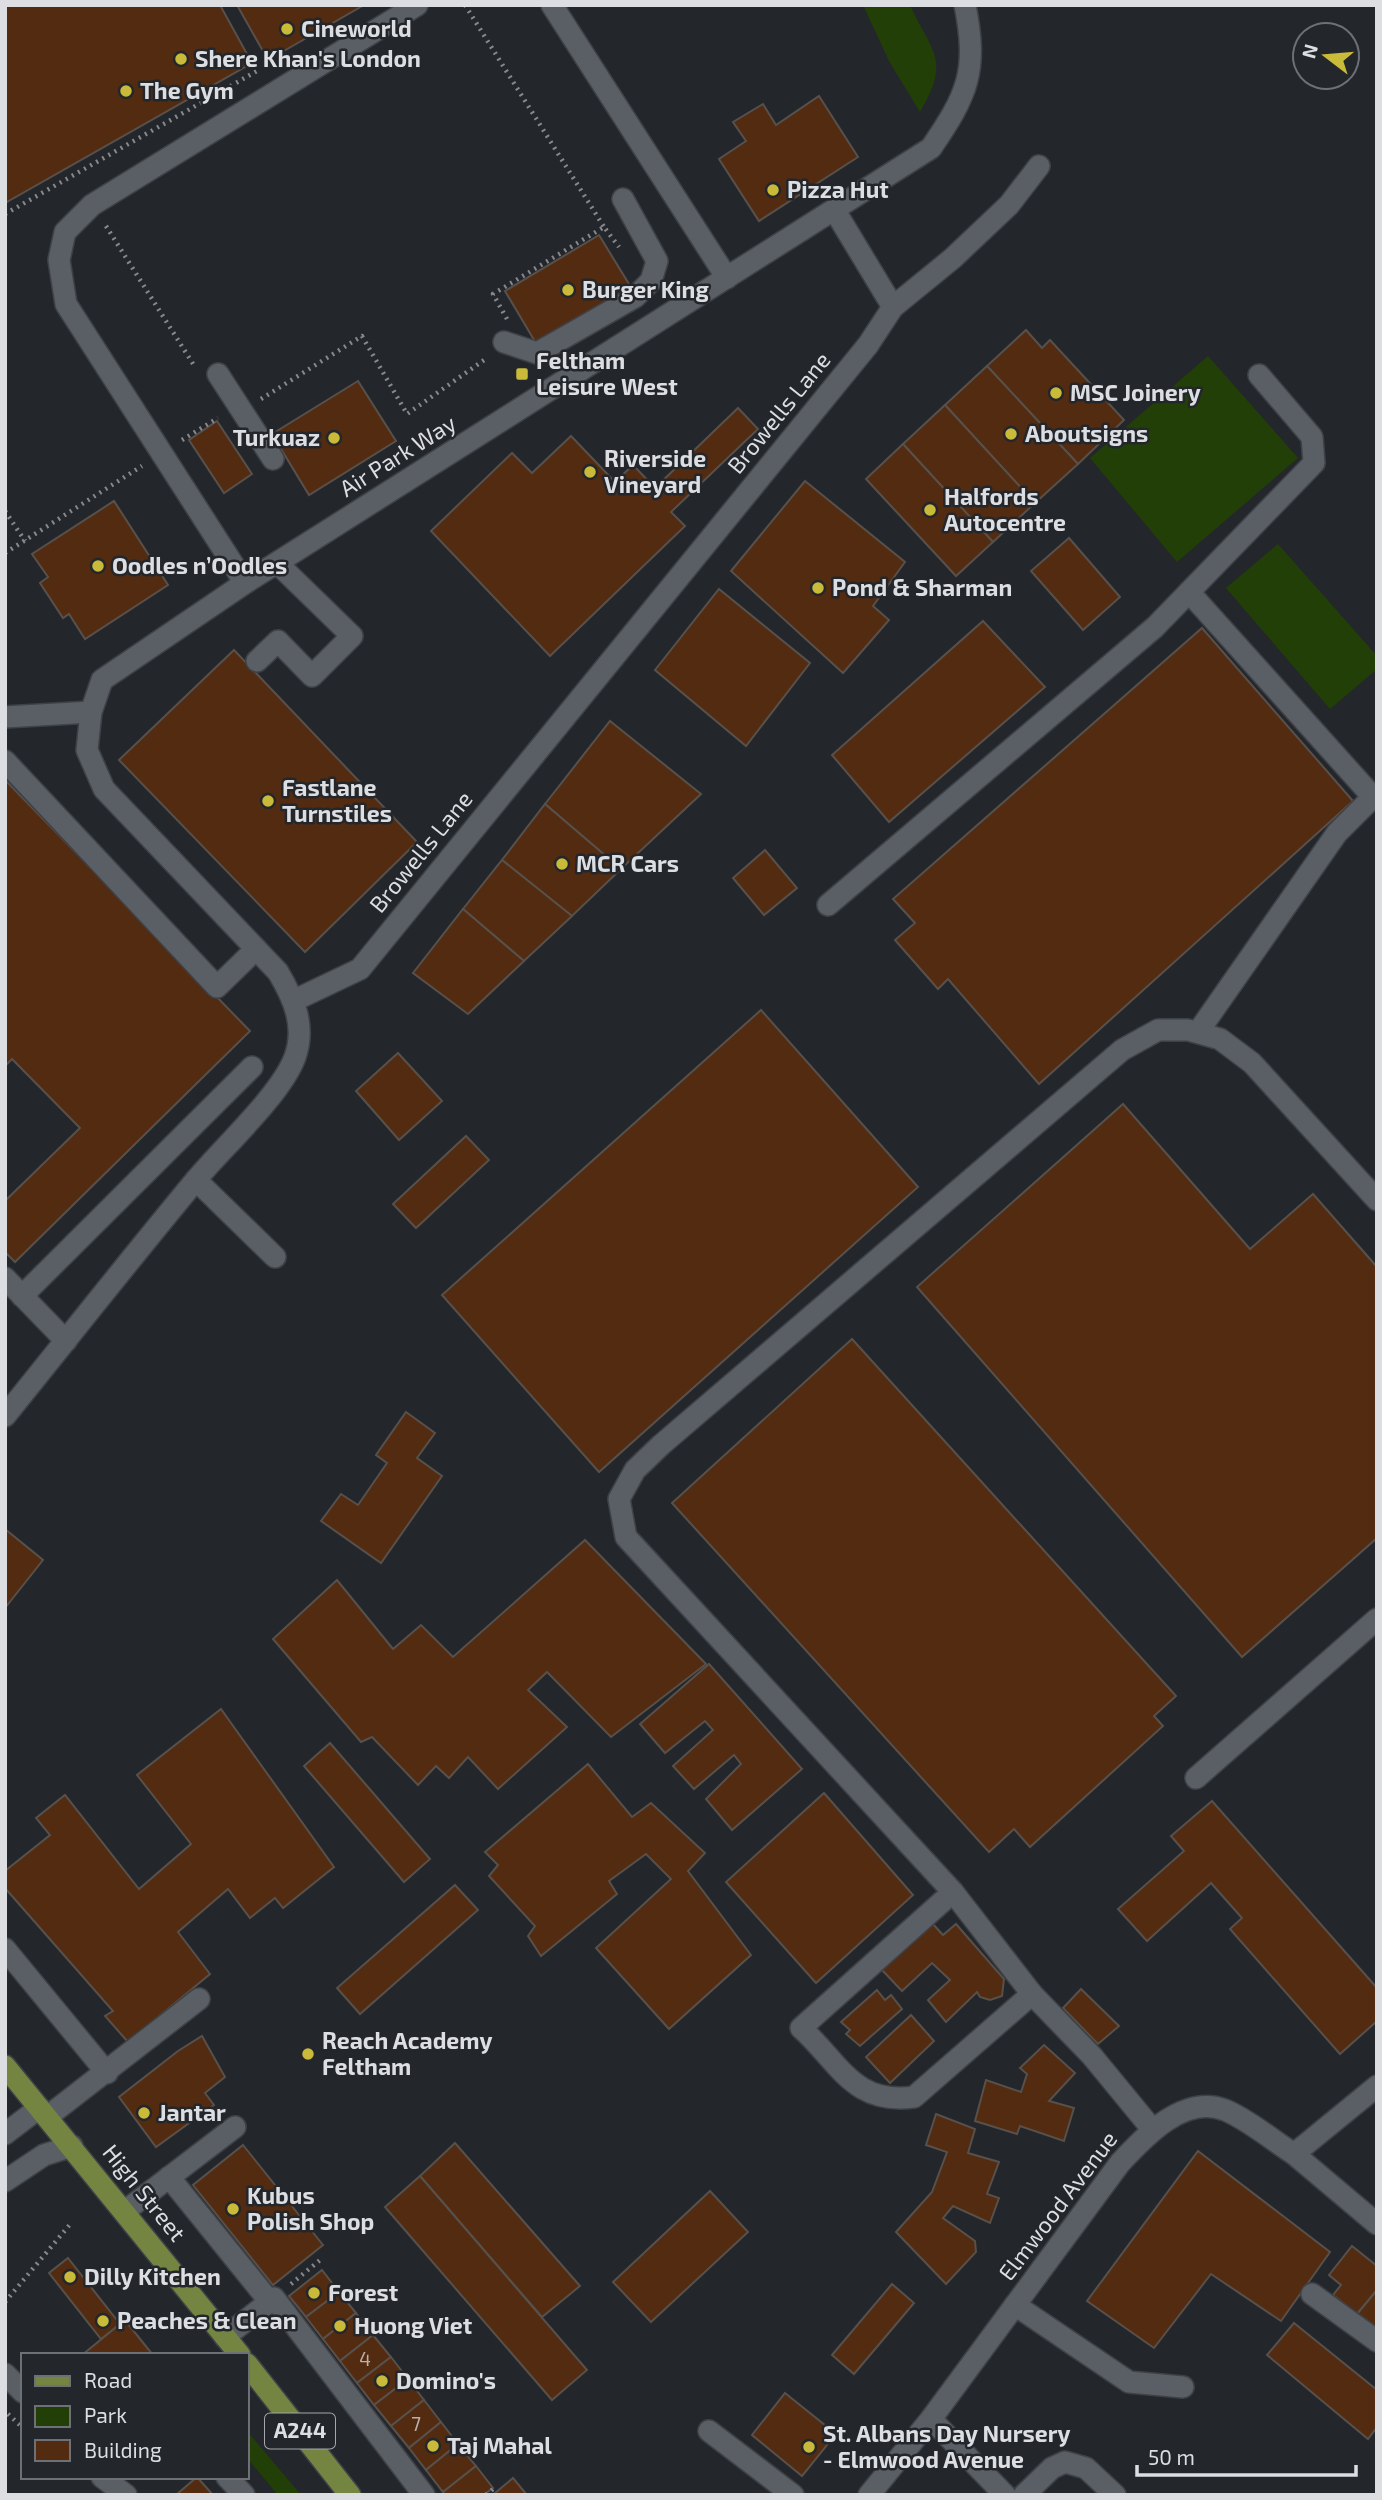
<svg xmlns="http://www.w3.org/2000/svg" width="1382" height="2500" font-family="'Exo 2',sans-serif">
<rect width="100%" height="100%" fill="#23272c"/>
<g fill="#223f07">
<path d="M863,5H910C931,52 952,59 920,112L889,61Z"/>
<polygon points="1208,356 1298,458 1177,562 1090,458"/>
<polygon points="1278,544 1377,656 1377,669 1330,709 1226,588"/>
<polygon points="247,2431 301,2495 278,2495 247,2458"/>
</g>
<g fill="#532b10" stroke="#57504b" stroke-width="2">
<polygon points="5,5 220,5 252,63 5,203"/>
<polygon points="237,5 364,5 268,60"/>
<polygon points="819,96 858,157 759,221 719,159 746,141 733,122 763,104 776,125"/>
<polygon points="599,235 632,289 537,345 505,291"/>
<polygon points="1026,330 1042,348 1050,340 1124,420 1078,464 987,366"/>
<polygon points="987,366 1078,464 1035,503 945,405"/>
<polygon points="358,381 396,441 309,495 272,434"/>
<polygon points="945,405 1035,503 993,542 903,444"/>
<polygon points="738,408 758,429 671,512 685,526 550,656 431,531 512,453 532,473 571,436 615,482 633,465 655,488"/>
<polygon points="217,421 252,474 224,493 189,440"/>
<polygon points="903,444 993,542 956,576 866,479"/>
<polygon points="805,481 905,562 873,606 889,620 843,673 731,571"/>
<polygon points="114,501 168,585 85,639 69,614 63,618 40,583 48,577 32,554"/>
<polygon points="1069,538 1120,597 1083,630 1031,571"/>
<polygon points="719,589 810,663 746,746 655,670"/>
<polygon points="983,621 1045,687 889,822 832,755"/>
<polygon points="1202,628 1353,801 1039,1084 948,979 938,989 895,940 915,923 893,899"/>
<polygon points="234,650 417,842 305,952 119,760"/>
<polygon points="610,721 701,794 621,869 545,804"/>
<polygon points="5,780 250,1031 15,1262 5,1252 5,1201 80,1128 12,1059 5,1066"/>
<polygon points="545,804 621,869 572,916 502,860"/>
<polygon points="765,850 797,888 764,915 733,878"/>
<polygon points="502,860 572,916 524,961 463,909"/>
<polygon points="463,909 524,961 468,1014 413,973"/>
<polygon points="761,1010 918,1187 599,1472 442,1295"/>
<polygon points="398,1053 442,1101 399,1140 356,1091"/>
<polygon points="1123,1104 1250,1249 1313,1194 1377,1267 1377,1538 1242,1657 917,1287"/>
<polygon points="466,1136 489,1160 416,1228 393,1204"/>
<polygon points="852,1339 1176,1696 1154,1716 1163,1726 1030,1847 1014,1829 989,1852 672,1503"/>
<polygon points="406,1412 435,1433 417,1458 442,1476 381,1563 321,1521 341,1494 358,1505 387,1463 376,1455"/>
<polygon points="5,1529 43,1560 5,1608"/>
<polygon points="585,1540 706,1664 611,1737 547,1672 528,1690 567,1727 498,1789 468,1757 449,1778 436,1766 418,1785 372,1737 361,1742 273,1639 337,1580 393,1649 421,1625 453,1657"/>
<polygon points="709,1664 802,1769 732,1830 706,1799 741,1764 734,1755 694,1789 673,1766 713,1730 705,1721 665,1753 640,1724"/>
<polygon points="221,1709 334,1867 283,1908 275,1898 250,1918 228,1889 178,1932 210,1974 128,2042 105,2016 113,2011 5,1888 5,1871 50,1835 36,1818 65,1795 139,1889 191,1844 137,1775"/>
<polygon points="330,1743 430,1859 404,1882 304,1766"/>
<polygon points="588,1764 632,1817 651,1803 705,1853 688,1871 751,1955 669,2029 596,1948 671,1879 646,1854 609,1881 617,1894 541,1956 528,1936 535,1926 489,1876 498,1865 485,1852"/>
<polygon points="824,1793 913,1895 816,1983 726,1882"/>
<polygon points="1212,1801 1377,1988 1377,2021 1340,2054 1230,1929 1242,1918 1211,1883 1147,1941 1118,1909 1184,1851 1171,1836"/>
<polygon points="455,1885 478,1910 360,2014 337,1988"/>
<polygon points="932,1923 943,1935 956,1924 1004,1979 1002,1996 990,2000 980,1997 977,1992 946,2022 928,2000 950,1980 932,1963 902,1991 882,1970"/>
<polygon points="1081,1989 1119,2026 1098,2044 1063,2008"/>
<polygon points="877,1990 885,2000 891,1995 902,2009 860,2046 846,2034 850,2030 841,2022"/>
<polygon points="911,2015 934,2041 890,2083 866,2057"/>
<polygon points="202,2036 225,2077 205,2093 214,2105 156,2147 119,2097 178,2051"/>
<polygon points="1044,2045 1075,2073 1049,2101 1074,2108 1064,2141 1020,2126 1017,2134 975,2121 986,2080 1021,2092 1027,2074 1020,2068"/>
<polygon points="936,2114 975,2129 968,2153 999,2162 987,2194 999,2198 990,2223 953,2206 943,2218 975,2241 976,2252 946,2284 896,2232 932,2192 947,2152 926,2145"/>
<polygon points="455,2143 580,2286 542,2317 420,2176"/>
<polygon points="243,2145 323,2245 273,2285 193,2185"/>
<polygon points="1198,2151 1330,2252 1281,2321 1211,2274 1154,2348 1087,2301"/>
<polygon points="420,2176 587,2370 552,2400 385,2207"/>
<polygon points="710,2191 748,2232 651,2322 613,2282"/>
<polygon points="1352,2246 1377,2266 1377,2290 1357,2314 1333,2295 1341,2285 1329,2275"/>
<polygon points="68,2258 120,2324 101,2339 49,2273"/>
<polygon points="322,2270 339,2292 306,2317 289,2296"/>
<polygon points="892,2284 914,2303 854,2374 832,2355"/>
<polygon points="1377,2290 1377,2329 1357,2314"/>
<polygon points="339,2292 356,2313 323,2339 306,2317"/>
<polygon points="356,2313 373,2335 340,2361 323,2339"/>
<polygon points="124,2319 153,2355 82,2355 120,2324"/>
<polygon points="1294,2323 1377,2390 1377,2427 1368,2439 1267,2355"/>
<polygon points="373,2335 391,2357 357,2383 340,2361"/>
<polygon points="391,2357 408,2379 374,2405 357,2383"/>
<polygon points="408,2379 424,2400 391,2426 374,2405"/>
<polygon points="785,2393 836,2434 802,2476 752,2435"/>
<polygon points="424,2400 441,2422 409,2448 391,2426"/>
<polygon points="441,2422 458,2444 426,2470 409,2448"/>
<polygon points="458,2444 476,2466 443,2492 426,2470"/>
<polygon points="476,2466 493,2488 483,2495 445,2495 443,2492"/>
<polygon points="197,2477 213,2495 176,2495"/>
<polygon points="513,2478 527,2495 494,2495 494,2494"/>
</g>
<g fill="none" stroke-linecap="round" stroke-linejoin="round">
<g stroke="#3e4146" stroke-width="24">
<g id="minor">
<polyline points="552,5 727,278"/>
<polyline points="835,211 893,307"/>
<polyline points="504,342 537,353 635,297 651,281 657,261 623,199"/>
<polyline points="218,374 273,459"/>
<polyline points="245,583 66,304 59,260 65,232 92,205 417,5"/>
<polyline points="1189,592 1373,797 1337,833 1198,1032"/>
<polyline points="257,661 278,641 312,676 352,636 277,563"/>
<polyline points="5,717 91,712"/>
<polyline points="5,761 217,987 256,949"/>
<polyline points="828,905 1155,627 1314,463 1312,437 1259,375"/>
<polyline points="295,1000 360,969 868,345 893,307 953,258 1009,205 1039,166"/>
<polyline points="196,1180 275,1257"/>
<polyline points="5,1278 66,1341"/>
<polyline points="22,1296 252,1067"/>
<path d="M5,1416C68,1338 131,1258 195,1181C222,1148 281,1095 295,1057C306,1026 294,999 278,972L104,789L87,750L91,712L102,680L245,583L931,148C968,94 978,71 965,5"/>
<polyline points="1196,1778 1377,1619"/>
<path d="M953,1892L801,2028C840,2063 853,2105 914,2097L1032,1994"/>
<polyline points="5,1949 107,2073"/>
<polyline points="47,2117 199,1999"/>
<polyline points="1152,2129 1092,2056 1032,1994 953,1892 626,1537 619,1499 635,1470 661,1445 1122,1050 1158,1030 1188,1030 1220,1039 1252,1063 1377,1200"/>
<polyline points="5,2134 39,2108"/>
<polyline points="1294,2154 1377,2224"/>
<polyline points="169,2177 270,2302"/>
<polyline points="5,2181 44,2155 72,2146"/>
<polyline points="125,2211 235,2127"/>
<polyline points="1312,2294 1377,2341"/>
<polyline points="1015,2305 1129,2382 1183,2387"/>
<polyline points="225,2337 274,2298 424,2495"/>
<polyline points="5,2374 23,2392"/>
<polyline points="931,2419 1005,2495"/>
<polyline points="709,2431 793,2495"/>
<polyline points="102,2477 126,2495"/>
<polyline points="227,2477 244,2495"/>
<path d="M869,2495L931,2419L1120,2163C1145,2136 1184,2094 1225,2110C1249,2120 1272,2140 1294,2154L1377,2086"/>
<polyline points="1024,2495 1052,2468 1065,2462 1086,2468 1115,2495"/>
</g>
</g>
<g stroke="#3e4146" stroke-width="24">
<g id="major">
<polyline points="5,2066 240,2355"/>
<polyline points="247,2364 350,2495"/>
</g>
</g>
<g stroke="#86888d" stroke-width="4.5" stroke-dasharray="2 5" stroke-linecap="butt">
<polyline points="465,5 604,227"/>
<polyline points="5,214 257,71"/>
<polyline points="106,226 195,367"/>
<polyline points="507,319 493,294 604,227 619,247"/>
<polyline points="261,399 362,336 407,414 487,358"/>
<polyline points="182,440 218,418"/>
<polyline points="5,511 25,541"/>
<polyline points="5,553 142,466"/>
<polyline points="291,2284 320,2260"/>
<polyline points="5,2302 72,2222"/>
<polyline points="8,2414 23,2428"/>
<polyline points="486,2495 493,2489"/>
</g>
<use href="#minor" stroke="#5a5e65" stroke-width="21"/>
<use href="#major" stroke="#738540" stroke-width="21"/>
</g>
<g fill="#caba3a" stroke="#23272c" stroke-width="2.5">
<circle cx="287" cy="29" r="7"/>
<circle cx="181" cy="59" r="7"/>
<circle cx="126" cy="91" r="7"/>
<circle cx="773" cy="190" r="7"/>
<circle cx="568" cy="290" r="7"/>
<rect x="515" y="367" width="14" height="14" rx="3.5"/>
<circle cx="1056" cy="393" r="7"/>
<circle cx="1011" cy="434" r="7"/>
<circle cx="334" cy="438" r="7"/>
<circle cx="590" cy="472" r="7"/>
<circle cx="930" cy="510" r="7"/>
<circle cx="98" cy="566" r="7"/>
<circle cx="818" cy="588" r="7"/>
<circle cx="268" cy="801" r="7"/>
<circle cx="562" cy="864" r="7"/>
<circle cx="308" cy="2054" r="7"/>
<circle cx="144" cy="2113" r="7"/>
<circle cx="233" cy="2209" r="7"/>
<circle cx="70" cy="2277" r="7"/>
<circle cx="314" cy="2293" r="7"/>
<circle cx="103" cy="2321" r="7"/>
<circle cx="340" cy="2326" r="7"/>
<circle cx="382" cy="2381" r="7"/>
<circle cx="433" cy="2446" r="7"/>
<circle cx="809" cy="2447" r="7"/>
</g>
<g text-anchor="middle" stroke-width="5" stroke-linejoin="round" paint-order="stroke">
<g font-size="19" fill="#bab1ae">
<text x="365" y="2366">4</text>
<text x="416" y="2431">7</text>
</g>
<rect fill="#23272c" stroke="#a4a7ab" stroke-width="2" x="265" y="2413.5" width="70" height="35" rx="5"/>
<g font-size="21" font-weight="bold" fill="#dcdee2">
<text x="300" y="2438">A244</text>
</g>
<g font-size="23" font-weight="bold" fill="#dcdee2" stroke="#23272c" text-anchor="start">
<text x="301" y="37">Cineworld</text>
<text x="195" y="67">Shere Khan's London</text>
<text x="140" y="99">The Gym</text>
<text x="787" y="198">Pizza Hut</text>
<text x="582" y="298">Burger King</text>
<text x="536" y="369">Feltham<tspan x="536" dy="26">Leisure West</tspan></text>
<text x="1070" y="401">MSC Joinery</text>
<text x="1025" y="442">Aboutsigns</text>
<text x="320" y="446" text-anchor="end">Turkuaz</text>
<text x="604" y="467">Riverside<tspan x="604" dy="26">Vineyard</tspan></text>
<text x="944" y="505">Halfords<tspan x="944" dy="26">Autocentre</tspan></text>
<text x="112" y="574">Oodles n’Oodles</text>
<text x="832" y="596">Pond &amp; Sharman</text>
<text x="282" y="796">Fastlane<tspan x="282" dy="26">Turnstiles</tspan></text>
<text x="576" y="872">MCR Cars</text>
<text x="322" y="2049">Reach Academy<tspan x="322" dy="26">Feltham</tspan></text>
<text x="158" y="2121">Jantar</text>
<text x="247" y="2204">Kubus<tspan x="247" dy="26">Polish Shop</tspan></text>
<text x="84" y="2285">Dilly Kitchen</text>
<text x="328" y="2301">Forest</text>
<text x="117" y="2329">Peaches &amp; Clean</text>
<text x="354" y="2334">Huong Viet</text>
<text x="396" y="2389">Domino's</text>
<text x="823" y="2442">St. Albans Day Nursery<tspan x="823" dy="26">- Elmwood Avenue</tspan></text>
<text x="447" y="2454">Taj Mahal</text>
</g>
<g font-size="23" fill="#dcdee2" stroke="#23272c">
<text transform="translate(779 413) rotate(-51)" y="8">Browells Lane</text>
<text transform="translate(398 456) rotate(-32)" y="8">Air Park Way</text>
<text transform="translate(421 852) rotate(-51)" y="8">Browells Lane</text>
<text transform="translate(144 2193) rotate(51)" y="8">High Street</text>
<text transform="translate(1058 2206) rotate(-53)" y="8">Elmwood Avenue</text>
</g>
</g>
<rect width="1382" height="2500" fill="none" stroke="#dcdee2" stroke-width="14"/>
<rect x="21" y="2353" width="228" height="126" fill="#23272c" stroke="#6d7075" stroke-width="2"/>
<rect x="35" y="2376" width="35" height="10" fill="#738540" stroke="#6d7075" stroke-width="2"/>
<text x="84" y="2388" font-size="21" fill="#dcdee2">Road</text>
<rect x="35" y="2406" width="35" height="21" fill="#223f07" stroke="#6d7075" stroke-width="2"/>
<text x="84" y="2423" font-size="21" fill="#dcdee2">Park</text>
<rect x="35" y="2440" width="35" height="21" fill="#532b10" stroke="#6d7075" stroke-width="2"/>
<text x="84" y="2458" font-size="21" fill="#dcdee2">Building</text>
<g transform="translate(1326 56) rotate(286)"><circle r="33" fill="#23272c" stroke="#6d7075" stroke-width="2"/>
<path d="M0-5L12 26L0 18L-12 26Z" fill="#caba3a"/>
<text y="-10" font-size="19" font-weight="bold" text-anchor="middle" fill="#dcdee2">N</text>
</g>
<path d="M1137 2465v10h219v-10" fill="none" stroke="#dcdee2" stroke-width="3.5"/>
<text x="1148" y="2465" font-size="21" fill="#dcdee2" stroke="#23272c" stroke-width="5" paint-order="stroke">50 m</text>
</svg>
